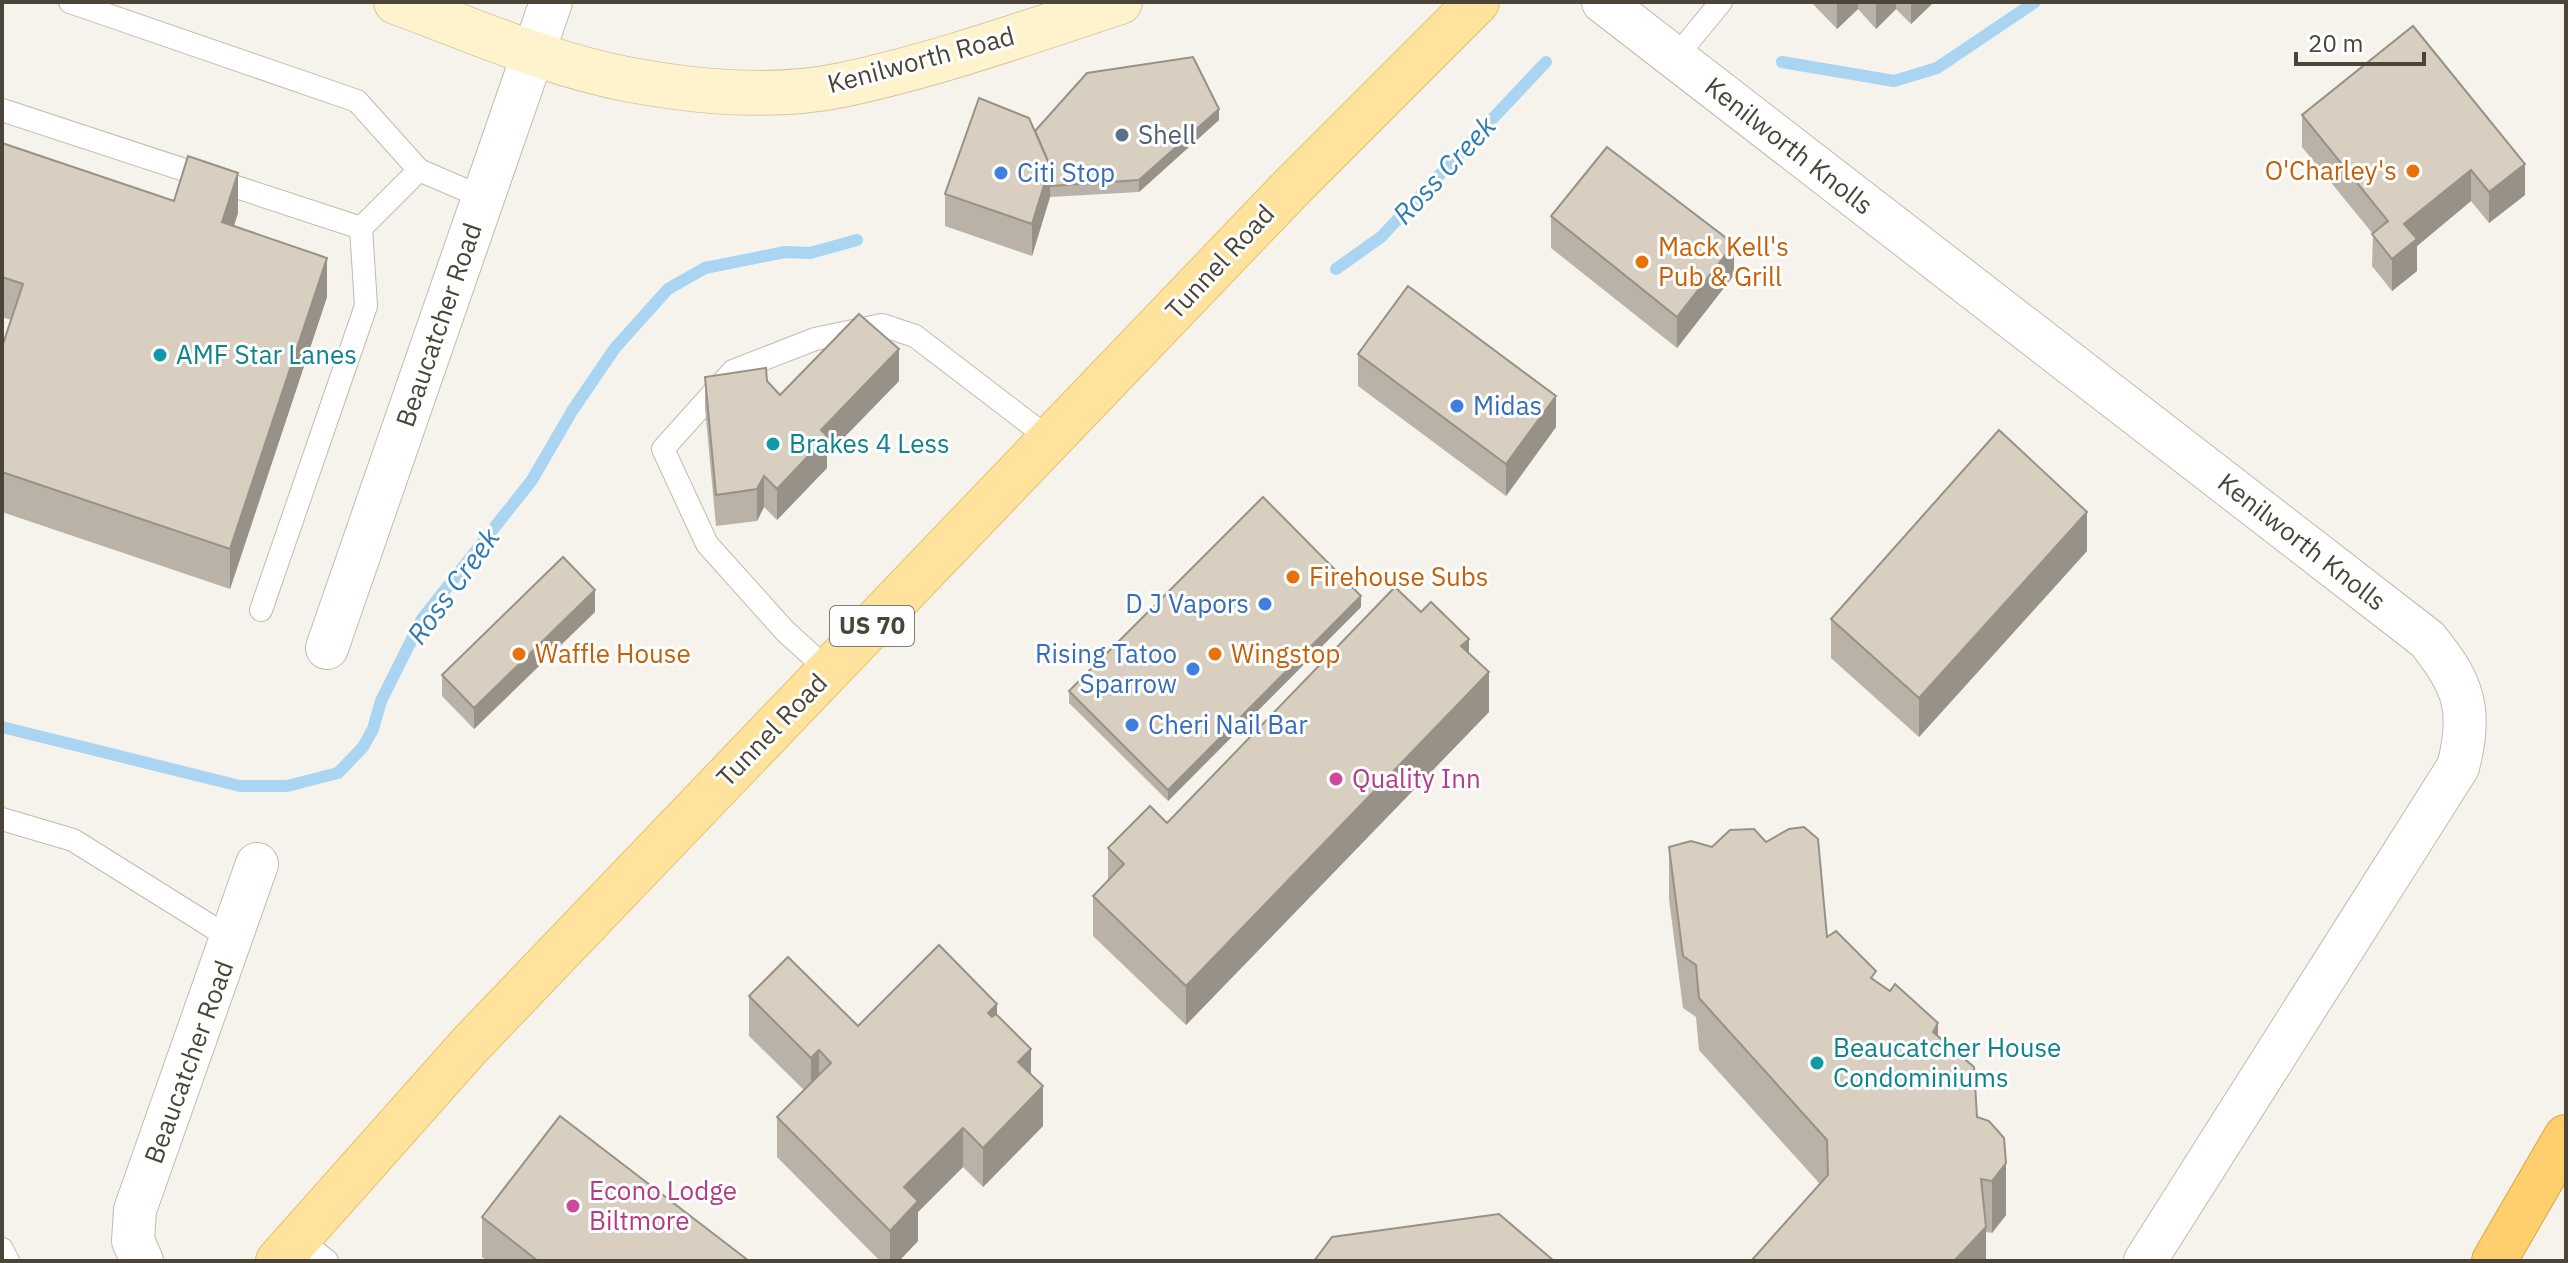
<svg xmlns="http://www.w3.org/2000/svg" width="2568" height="1263" font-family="'IBM Plex Sans',sans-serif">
<rect width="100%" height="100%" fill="#f6f3ec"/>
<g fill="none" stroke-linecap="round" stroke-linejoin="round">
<g stroke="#a9d4f2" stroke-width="12">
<polyline points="1782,62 1894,81 1937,68 2035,2"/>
<polyline points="1336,269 1381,237 1546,62"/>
<polyline points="2,727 240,786 287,786 338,773 363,747 373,729 381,701 422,619 532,480 572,411 615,348 668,289 705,268 785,252 810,253 857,240"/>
</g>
<g stroke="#c2bbae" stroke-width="24">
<g id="lane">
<polyline points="70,2 357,101 419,170 484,198"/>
<polyline points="1675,58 1721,2"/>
<polyline points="2,110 361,228 419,170"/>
<polyline points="261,610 366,306 361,228"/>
<polyline points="829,671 785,631 707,544 663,449 733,371 815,339 882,325 915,336 1051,440"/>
<polyline points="2,819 73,840 233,940"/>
<polyline points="298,1238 327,1261"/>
<polyline points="2,1249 8,1261"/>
</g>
</g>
<g stroke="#c2bbae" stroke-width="44">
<g id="street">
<path d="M1603,2L2427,639C2464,684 2473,711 2458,767L2145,1261"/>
<polyline points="327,648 551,2"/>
<polyline points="142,1261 133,1241 135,1210 257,864"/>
</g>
</g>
<g stroke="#d6c79b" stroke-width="46">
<path id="secondary" d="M396,2C472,30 550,65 631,80C697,92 776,99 842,85C936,65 1029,32 1120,2"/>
</g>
<g stroke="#e6c16a" stroke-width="46">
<polyline id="primary" points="278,1261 470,1045 1291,188 1477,2"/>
</g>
<g stroke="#e0a43c" stroke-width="46">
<polyline id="highway" points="2494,1261 2566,1137"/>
</g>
<use href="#lane" stroke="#fff" stroke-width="22"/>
<use href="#street" stroke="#fff" stroke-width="42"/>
<use href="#secondary" stroke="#fff3cd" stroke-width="44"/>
<use href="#primary" stroke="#ffe39c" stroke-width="44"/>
<use href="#highway" stroke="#ffcf6e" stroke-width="44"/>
</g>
<g fill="#bab2a6">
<polygon points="1811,2 1934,2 1911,24 1896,9 1876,29 1858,9 1837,29"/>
<polygon points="2413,26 2525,195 2489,223 2471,201 2417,246 2417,271 2392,291 2372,266 2373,234 2302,147 2302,115"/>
<polygon points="1219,120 1139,192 1050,197 1032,256 945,226 945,194 1035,131"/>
<polygon points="2,143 174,201 238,213 234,226 327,297 230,589 2,512 2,347 11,320 2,317"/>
<polygon points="1551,216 1734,275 1677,348 1551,248"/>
<polygon points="1358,354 1556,427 1506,496 1358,386"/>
<polygon points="705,377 767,381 780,395 899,381 827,455 827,468 777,520 764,507 757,521 716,526 705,408"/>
<polygon points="2087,551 1919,737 1831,658 1831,619"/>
<polygon points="1361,607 1168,801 1069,703 1069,691"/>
<polygon points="595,612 474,729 442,696 442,675"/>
<polygon points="1421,612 1469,653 1489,712 1186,1025 1093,936 1093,896 1108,880 1108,848 1167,823"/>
<polygon points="1669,847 1827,937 1938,1036 1977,1117 2006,1215 1992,1233 1986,1232 1986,1261 1820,1184 1699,1050 1696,1017 1683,1008 1669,899"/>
<polygon points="749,996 858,1026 997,1015 1031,1075 1043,1126 983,1187 963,1167 918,1212 918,1241 899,1261 880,1261 777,1157 777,1117 804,1090 749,1036"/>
<polygon points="482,1217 749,1261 487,1261 482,1257"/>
</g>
<g fill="#979187">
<polygon points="1837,2 1858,2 1858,9 1837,29"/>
<polygon points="1876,2 1896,2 1896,9 1876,29"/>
<polygon points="1911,2 1934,2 1911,24"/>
<polygon points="1219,109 1219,120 1139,192 1139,180"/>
<polygon points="2525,164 2525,195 2489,223 2489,192"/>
<polygon points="1050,166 1050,197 1032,256 1032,224"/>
<polygon points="2471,170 2471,201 2417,246 2417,271 2392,291 2392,259 2404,224"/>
<polygon points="238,173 238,213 222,261 222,222"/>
<polygon points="1734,244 1734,275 1677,348 1677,317"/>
<polygon points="327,258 327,297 230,589 230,549"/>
<polygon points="899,349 899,381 827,455 827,468 777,520 777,489 821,430"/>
<polygon points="1556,396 1556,427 1506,496 1506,464"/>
<polygon points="764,476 764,507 757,521 757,489"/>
<polygon points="2087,512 2087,551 1919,737 1919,698"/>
<polygon points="595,590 595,612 474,729 474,708"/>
<polygon points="1361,596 1361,607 1168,801 1168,790"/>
<polygon points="1469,639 1469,678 1461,646"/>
<polygon points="1489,672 1489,712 1186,1025 1186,986"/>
<polygon points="997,1004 997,1043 988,1013"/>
<polygon points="1938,1023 1938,1075 1933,1032"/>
<polygon points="1031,1049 1031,1089 1018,1062"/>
<polygon points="819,1050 819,1090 811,1098 811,1058"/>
<polygon points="1043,1086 1043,1126 983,1187 983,1148"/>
<polygon points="963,1128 963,1167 918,1212 918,1241 899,1261 890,1261 890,1231 904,1187"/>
<polygon points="2006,1163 2006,1215 1992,1233 1992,1181"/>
<polygon points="1986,1227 1986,1261 1954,1261"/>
</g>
<g fill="#d8cfc1" stroke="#979187" stroke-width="2">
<polygon points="2413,26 2525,164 2489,192 2471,170 2404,224 2417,239 2392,259 2372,234 2388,221 2302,115"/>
<polygon points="1193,57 1219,109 1139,180 1050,186 1050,166 1035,131 1087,73"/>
<polygon points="979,98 1029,118 1050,166 1032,224 945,194"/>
<polygon points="2,143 174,201 188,156 238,173 222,222 327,258 230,549 2,472 2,347 23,284 2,277"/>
<polygon points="1607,147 1734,244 1677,317 1551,216"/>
<polygon points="1408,286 1556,396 1506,464 1358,354"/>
<polygon points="859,314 899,349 821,430 827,436 777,489 764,476 757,489 716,495 705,377 766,368 767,381 780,395"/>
<polygon points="1999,430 2087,512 1919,698 1831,619"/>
<polygon points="1263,497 1361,596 1168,790 1069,691"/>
<polygon points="563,557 595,590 474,708 442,675"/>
<polygon points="1395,587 1421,612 1431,602 1469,639 1461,646 1489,672 1186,986 1093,896 1124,864 1108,848 1150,806 1167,823"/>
<polygon points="1804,827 1818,839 1827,937 1836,931 1876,971 1871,978 1890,991 1895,984 1938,1023 1933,1032 1974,1067 1977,1117 1989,1121 2004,1138 2006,1163 1992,1181 1981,1179 1986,1227 1954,1261 1751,1261 1828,1175 1827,1140 1699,998 1696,965 1683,956 1669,847 1691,841 1712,847 1730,830 1754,829 1766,842 1789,829"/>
<polygon points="939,945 997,1004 988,1013 992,1017 996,1014 1031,1049 1018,1062 1043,1086 983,1148 963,1128 904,1187 918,1201 890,1231 777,1117 831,1063 819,1050 811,1058 749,996 788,957 858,1026"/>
<polygon points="560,1116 749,1261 538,1261 482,1217"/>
<polygon points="1499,1214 1554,1261 1314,1261 1332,1237"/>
</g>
<circle fill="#5c6f8a" stroke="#fff" stroke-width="3" cx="1122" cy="135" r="8"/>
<g fill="#e8710a" stroke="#fff" stroke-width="3">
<circle cx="2413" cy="171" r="8"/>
<circle cx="1642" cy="262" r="8"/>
<circle cx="1293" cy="577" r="8"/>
<circle cx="519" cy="654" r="8"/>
<circle cx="1215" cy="654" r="8"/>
</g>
<g fill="#3f7fe0" stroke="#fff" stroke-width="3">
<circle cx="1001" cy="173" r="8"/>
<circle cx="1457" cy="406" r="8"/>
<circle cx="1265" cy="604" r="8"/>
<circle cx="1193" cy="669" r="8"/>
<circle cx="1132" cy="725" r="8"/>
</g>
<g fill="#0f9aa8" stroke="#fff" stroke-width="3">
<circle cx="160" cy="355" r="8"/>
<circle cx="773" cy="444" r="8"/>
<circle cx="1817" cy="1063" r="8"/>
</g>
<g fill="#d1479c" stroke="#fff" stroke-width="3">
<circle cx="1336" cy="779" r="8"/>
<circle cx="573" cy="1206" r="8"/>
</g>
<g text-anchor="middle" stroke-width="6" stroke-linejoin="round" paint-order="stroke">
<rect fill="#fff" stroke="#817c74" stroke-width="2" x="830" y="606" width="84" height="40" rx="6"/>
<g font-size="24" font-weight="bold" fill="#4b4439">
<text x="872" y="634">US 70</text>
</g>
<g font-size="26" fill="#4b4439" stroke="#fff">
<text transform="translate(921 60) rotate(-15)" y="9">Kenilworth Road</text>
<text transform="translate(1789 146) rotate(38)" y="9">Kenilworth Knolls</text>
<text transform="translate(1220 262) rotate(-47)" y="9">Tunnel Road</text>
<text transform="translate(439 325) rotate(-71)" y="9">Beaucatcher Road</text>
<text transform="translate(2302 542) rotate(38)" y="9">Kenilworth Knolls</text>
<text transform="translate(772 730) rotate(-46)" y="9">Tunnel Road</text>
<text transform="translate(189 1062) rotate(-70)" y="9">Beaucatcher Road</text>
</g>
<g font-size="26" fill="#4e5e75" stroke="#fff" text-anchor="start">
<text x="1138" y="144">Shell</text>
</g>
<g font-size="26" fill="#c56008" stroke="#fff" text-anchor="start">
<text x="2397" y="180" text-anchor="end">O'Charley's</text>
<text x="1658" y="256">Mack Kell's<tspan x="1658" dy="30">Pub &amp; Grill</tspan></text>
<text x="1309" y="586">Firehouse Subs</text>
<text x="535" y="663">Waffle House</text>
<text x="1231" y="663">Wingstop</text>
</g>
<g font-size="26" fill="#366cbe" stroke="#fff" text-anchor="start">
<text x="1017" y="182">Citi Stop</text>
<text x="1473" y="415">Midas</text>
<text x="1249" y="613" text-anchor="end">D J Vapors</text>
<text x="1177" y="663" text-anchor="end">Rising Tatoo<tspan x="1177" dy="30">Sparrow</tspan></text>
<text x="1148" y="734">Cheri Nail Bar</text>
</g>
<g font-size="26" fill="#0d838f" stroke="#fff" text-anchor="start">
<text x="176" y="364">AMF Star Lanes</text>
<text x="789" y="453">Brakes 4 Less</text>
<text x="1833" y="1057">Beaucatcher House<tspan x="1833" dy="30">Condominiums</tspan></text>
</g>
<g font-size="26" fill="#b23c85" stroke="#fff" text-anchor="start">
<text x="1352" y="788">Quality Inn</text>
<text x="589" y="1200">Econo Lodge<tspan x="589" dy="30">Biltmore</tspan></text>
</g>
<g font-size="28" font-style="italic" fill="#2e7ab2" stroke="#fff">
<text transform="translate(1444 170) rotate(-47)" y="10">Ross Creek</text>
<text transform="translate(453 586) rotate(-54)" y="10">Ross Creek</text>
</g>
</g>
<rect width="2568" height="1263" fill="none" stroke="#4b4439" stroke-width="8"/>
<path d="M2296 52v12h128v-12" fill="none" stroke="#4b4439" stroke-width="4"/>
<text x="2308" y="52" font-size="24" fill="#4b4439" stroke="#ffffff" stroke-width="6" paint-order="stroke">20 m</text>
</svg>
